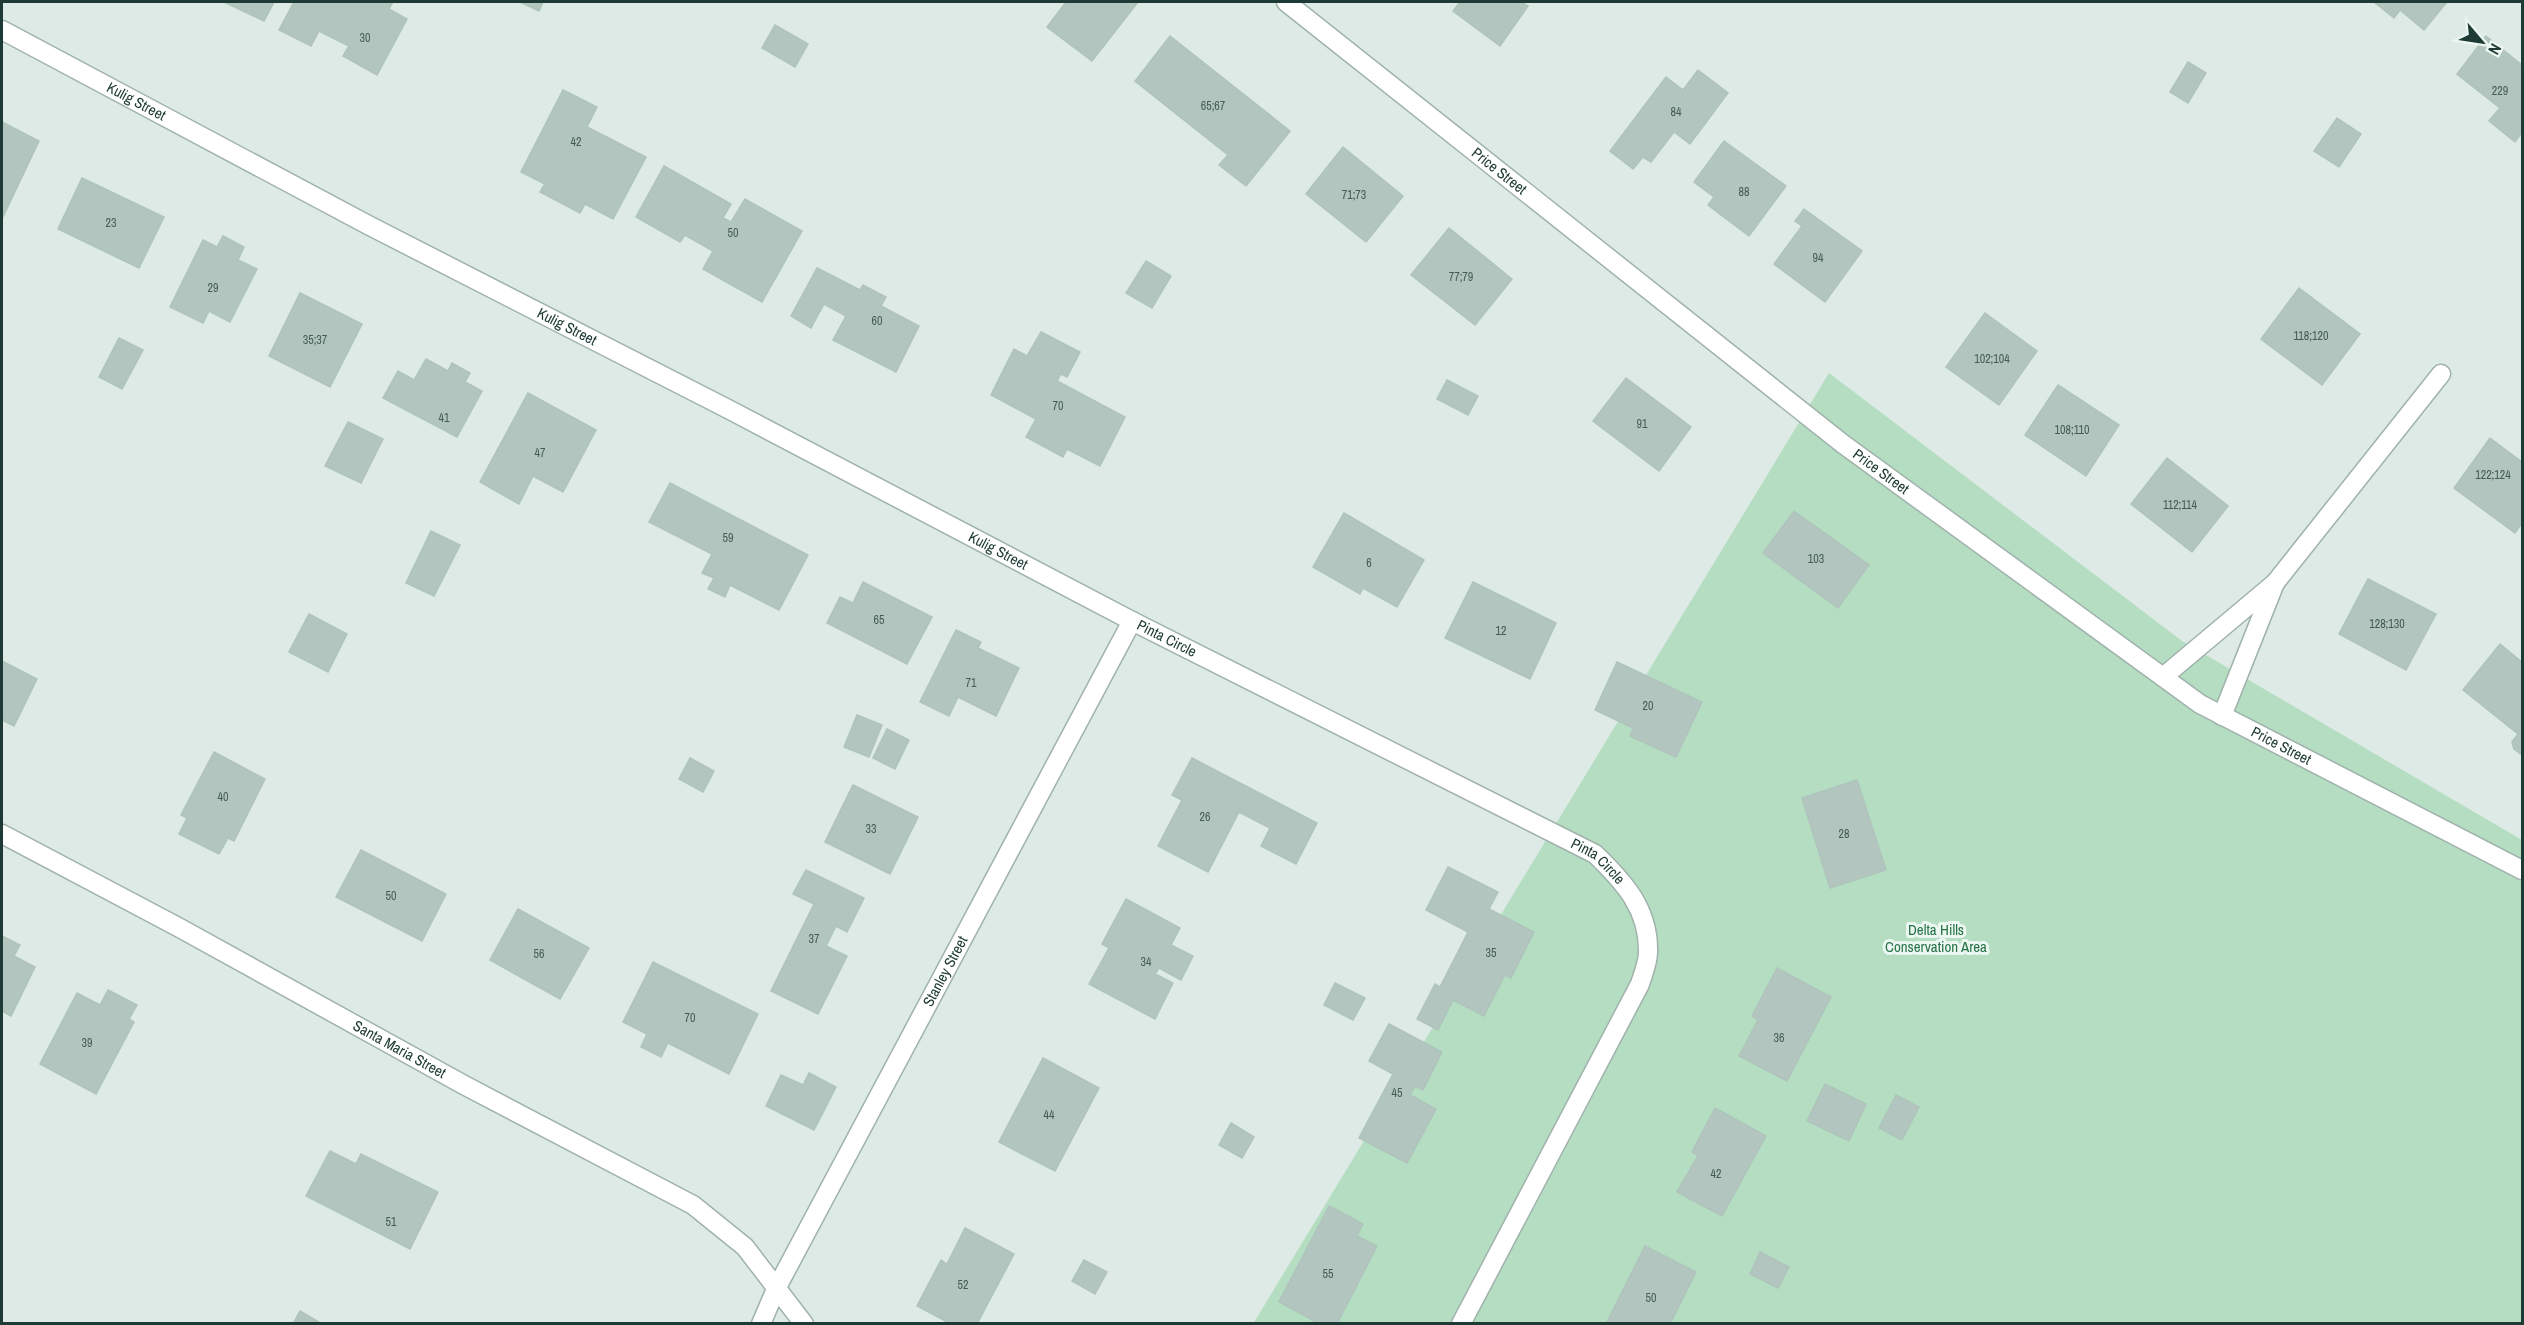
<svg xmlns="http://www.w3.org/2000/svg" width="2524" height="1325" font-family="'Archivo Narrow',sans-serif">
<rect width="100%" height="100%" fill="#ddeae5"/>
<polygon fill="#b4ddc1" points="1829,373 2182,641 2522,840 2522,1323 1253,1324"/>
<g fill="#b2c5be" stroke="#afc4bc" stroke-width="1.5">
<polygon points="224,2 274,2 264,21"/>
<polygon points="294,2 393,2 389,9 407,19 377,75 343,56 349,46 319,31 311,46 279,30"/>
<polygon points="520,2 543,2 539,11"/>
<polygon points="1066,2 1138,2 1092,61 1047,27"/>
<polygon points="1460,2 1521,2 1528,6 1500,46 1453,11"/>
<polygon points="2374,2 2447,2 2424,30 2400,10 2394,18"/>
<polygon points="775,25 808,44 795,67 762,48"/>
<polygon points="1170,36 1290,131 1246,186 1219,165 1228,155 1135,81"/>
<polygon points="2486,36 2522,65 2522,132 2515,142 2489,121 2500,108 2457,74"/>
<polygon points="2188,62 2206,73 2188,103 2170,92"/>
<polygon points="1698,70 1728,93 1690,144 1674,132 1651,162 1643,157 1633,169 1610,151 1666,77 1683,90"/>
<polygon points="563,90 597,107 587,127 646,157 613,219 585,204 580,213 540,192 545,184 521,172"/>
<polygon points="2337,118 2361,134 2339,167 2314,151"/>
<polygon points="2,122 39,141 2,219"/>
<polygon points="1724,141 1786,186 1749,236 1708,205 1714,197 1694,182"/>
<polygon points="1343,147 1403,196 1366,242 1306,194"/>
<polygon points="664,166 731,204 723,218 731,222 745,199 802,231 762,302 703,269 713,251 685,235 680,242 636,217"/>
<polygon points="82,178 164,217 139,268 58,229"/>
<polygon points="1804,209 1862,251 1825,302 1774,264 1802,226 1795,221"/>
<polygon points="1449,228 1512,279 1475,325 1411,275"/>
<polygon points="223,236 244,247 238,260 257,269 230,322 209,311 203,323 170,307 203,240 217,247"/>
<polygon points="1146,261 1171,276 1152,308 1126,293"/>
<polygon points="817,268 860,290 863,285 886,297 881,306 919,326 896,372 833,340 846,316 824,304 811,328 791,316"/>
<polygon points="2299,288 2360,334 2322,385 2261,339"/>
<polygon points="300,293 362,324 330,387 269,356"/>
<polygon points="1985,313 2037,351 1999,405 1946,367"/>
<polygon points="1041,332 1080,352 1067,377 1061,374 1057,381 1125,417 1100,466 1067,449 1063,457 1026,437 1036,419 991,395 1014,349 1027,356"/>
<polygon points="119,338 143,350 122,389 99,377"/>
<polygon points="426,359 448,371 452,363 470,373 465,382 482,391 457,437 383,398 398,371 414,380"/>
<polygon points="1626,378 1691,427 1659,471 1593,421"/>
<polygon points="1447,380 1478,396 1468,415 1437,399"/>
<polygon points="2058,385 2119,425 2086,476 2025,435"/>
<polygon points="528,393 596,430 563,492 533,476 519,504 480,482"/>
<polygon points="348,422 383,439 361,483 325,466"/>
<polygon points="2490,438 2522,462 2522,523 2515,533 2454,488"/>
<polygon points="2167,458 2228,506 2192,552 2131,504"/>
<polygon points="670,483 808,555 779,610 730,585 725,597 708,589 714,578 702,573 712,554 649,522"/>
<polygon points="1794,511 1869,565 1838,608 1763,553"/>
<polygon points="1344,513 1424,560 1397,607 1363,588 1360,594 1313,567"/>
<polygon points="431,531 460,545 434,596 406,583"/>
<polygon points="2368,579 2436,614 2406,670 2339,634"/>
<polygon points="863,582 932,617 907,664 827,623 840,597 853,603"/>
<polygon points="1473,582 1556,623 1530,679 1445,638"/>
<polygon points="309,614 347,634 328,672 289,652"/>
<polygon points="956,630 981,642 978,648 1019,668 996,716 958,697 949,716 920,702"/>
<polygon points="2500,644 2522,662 2522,755 2514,749 2512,742 2518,734 2463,690"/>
<polygon points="2,661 37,679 14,726 2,720"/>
<polygon points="1617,662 1702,702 1676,757 1630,736 1633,728 1595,710"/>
<polygon points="857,715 882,725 869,757 844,747"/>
<polygon points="887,729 909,740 895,769 873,758"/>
<polygon points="214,752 265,779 234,841 228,838 219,854 179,834 187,818 181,815"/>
<polygon points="690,758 714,771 703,792 679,779"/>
<polygon points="1192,758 1317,823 1296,864 1261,846 1270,828 1239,812 1208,872 1158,846 1182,800 1172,795"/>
<polygon points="1857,780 1886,870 1830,888 1802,798"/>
<polygon points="853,785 918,817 890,874 825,842"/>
<polygon points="361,850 446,894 422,941 336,897"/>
<polygon points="1448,867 1498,892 1489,909 1534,932 1511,978 1505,975 1484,1016 1453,1000 1438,1030 1417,1019 1435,984 1440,987 1468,932 1426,910"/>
<polygon points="806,870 864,898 847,932 836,926 826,946 847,956 818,1014 771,991 814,904 793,894"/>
<polygon points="1126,899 1180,928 1171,945 1193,956 1181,980 1159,968 1155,974 1173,983 1155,1019 1089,984 1109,948 1102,944"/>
<polygon points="518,909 589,948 560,999 490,960"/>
<polygon points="2,936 20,945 14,956 35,967 11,1016 2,1011"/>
<polygon points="653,962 758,1014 729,1074 668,1043 661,1057 641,1047 647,1034 623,1022"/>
<polygon points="1777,968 1831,997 1787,1081 1739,1056 1758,1020 1752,1016"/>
<polygon points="1335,983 1365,998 1353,1020 1324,1005"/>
<polygon points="108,990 137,1005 129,1019 134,1022 96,1094 40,1064 77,993 100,1005"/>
<polygon points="1389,1024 1442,1052 1423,1090 1415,1086 1410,1095 1436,1109 1407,1163 1359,1138 1393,1074 1369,1061"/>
<polygon points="1043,1058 1099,1088 1055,1171 999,1142"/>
<polygon points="809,1073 836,1087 814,1130 766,1106 781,1075 803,1085"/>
<polygon points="1825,1084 1866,1104 1849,1141 1807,1121"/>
<polygon points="1896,1095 1919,1107 1902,1140 1879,1128"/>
<polygon points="1715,1108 1766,1136 1722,1216 1677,1192 1698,1156 1692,1152"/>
<polygon points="1231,1123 1254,1137 1242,1158 1219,1145"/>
<polygon points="330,1151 356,1164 361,1154 438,1192 410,1249 306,1196"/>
<polygon points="1329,1206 1363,1224 1357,1236 1377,1246 1337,1324 1320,1324 1279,1302"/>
<polygon points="965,1228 1014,1254 977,1324 951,1324 917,1306 941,1260 947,1264"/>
<polygon points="1645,1246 1696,1272 1670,1324 1606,1324"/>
<polygon points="1760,1252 1789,1267 1778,1288 1750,1274"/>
<polygon points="1084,1260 1107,1272 1095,1294 1072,1281"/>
<polygon points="300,1311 322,1324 293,1324"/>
</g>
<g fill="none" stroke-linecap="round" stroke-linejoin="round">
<g stroke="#a0b2ac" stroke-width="21">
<g id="lane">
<polyline points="2275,583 2441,374"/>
<polyline points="2163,677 2275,583 2222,716"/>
</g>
</g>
<g stroke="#a0b2ac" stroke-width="21">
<g id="street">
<path id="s1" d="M1286,2L1843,444L2200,704L2522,870"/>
<path id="s2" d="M2,30L370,226L728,409L1132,621L1595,854C1624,882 1649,909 1648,952C1648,963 1643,974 1640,984L1461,1324"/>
<path id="s3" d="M2,834L178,927L464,1085L693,1205L745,1247L804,1324"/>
<path id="s4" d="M761,1324L776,1289L1132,621"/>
</g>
</g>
<use href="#lane" stroke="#fff" stroke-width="18"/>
<use href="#street" stroke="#fff" stroke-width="18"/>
</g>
<g text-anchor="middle" stroke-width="6" stroke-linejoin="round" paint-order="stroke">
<g font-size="12" fill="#435d56">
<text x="365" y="42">30</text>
<text x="2500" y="95">229</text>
<text x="1213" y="110">65;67</text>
<text x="1676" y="116">84</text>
<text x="576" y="146">42</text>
<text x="1744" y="196">88</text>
<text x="1354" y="199">71;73</text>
<text x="111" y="227">23</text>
<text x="733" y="237">50</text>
<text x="1818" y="262">94</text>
<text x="1461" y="281">77;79</text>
<text x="213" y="292">29</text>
<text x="877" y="325">60</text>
<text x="2311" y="340">118;120</text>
<text x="315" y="344">35;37</text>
<text x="1992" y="363">102;104</text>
<text x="1058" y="410">70</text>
<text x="444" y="422">41</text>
<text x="1642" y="428">91</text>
<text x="2072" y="434">108;110</text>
<text x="540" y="457">47</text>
<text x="2493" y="479">122;124</text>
<text x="2180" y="509">112;114</text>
<text x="728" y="542">59</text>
<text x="1816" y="563">103</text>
<text x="1369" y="567">6</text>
<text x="879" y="624">65</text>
<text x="2387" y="628">128;130</text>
<text x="1501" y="635">12</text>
<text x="971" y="687">71</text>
<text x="1648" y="710">20</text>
<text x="223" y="801">40</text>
<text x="1205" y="821">26</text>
<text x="871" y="833">33</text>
<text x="1844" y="838">28</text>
<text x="391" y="900">50</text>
<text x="814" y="943">37</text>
<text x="1491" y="957">35</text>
<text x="539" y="958">56</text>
<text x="1146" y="966">34</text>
<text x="690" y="1022">70</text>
<text x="1779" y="1042">36</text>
<text x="87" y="1047">39</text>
<text x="1397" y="1097">45</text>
<text x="1049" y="1119">44</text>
<text x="1716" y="1178">42</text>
<text x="391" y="1226">51</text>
<text x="1328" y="1278">55</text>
<text x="963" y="1289">52</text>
<text x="1651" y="1302">50</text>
</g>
<g font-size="15" fill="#1e3a34" stroke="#edf7f2">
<text dy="5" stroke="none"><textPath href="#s2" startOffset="152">Kulig Street</textPath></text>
<text dy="5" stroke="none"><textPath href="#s1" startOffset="272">Price Street</textPath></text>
<text dy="5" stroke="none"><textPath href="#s2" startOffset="638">Kulig Street</textPath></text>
<text dy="5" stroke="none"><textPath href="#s1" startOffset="758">Price Street</textPath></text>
<text dy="5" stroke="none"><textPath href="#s2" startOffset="1124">Kulig Street</textPath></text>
<text dy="5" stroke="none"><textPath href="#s2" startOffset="1314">Pinta Circle</textPath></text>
<text dy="5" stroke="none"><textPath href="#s1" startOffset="1244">Price Street</textPath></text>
<text dy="5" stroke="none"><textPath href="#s2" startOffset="1800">Pinta Circle</textPath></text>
<text dy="5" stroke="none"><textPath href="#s4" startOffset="398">Stanley Street</textPath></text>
<text dy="5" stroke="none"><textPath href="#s3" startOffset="452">Santa Maria Street</textPath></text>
</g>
<g font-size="15" fill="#277347" stroke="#edf7f2">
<text x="1936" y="935">Delta Hills<tspan x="1936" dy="17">Conservation Area</tspan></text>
</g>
</g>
<rect width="2524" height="1325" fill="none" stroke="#1e3a34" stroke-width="6"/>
<g transform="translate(2482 42) rotate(119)" stroke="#edf7f2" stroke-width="4.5" paint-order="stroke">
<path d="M0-4.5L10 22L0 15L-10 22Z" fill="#1e3a34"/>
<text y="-9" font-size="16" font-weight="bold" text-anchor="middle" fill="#1e3a34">N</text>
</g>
</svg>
